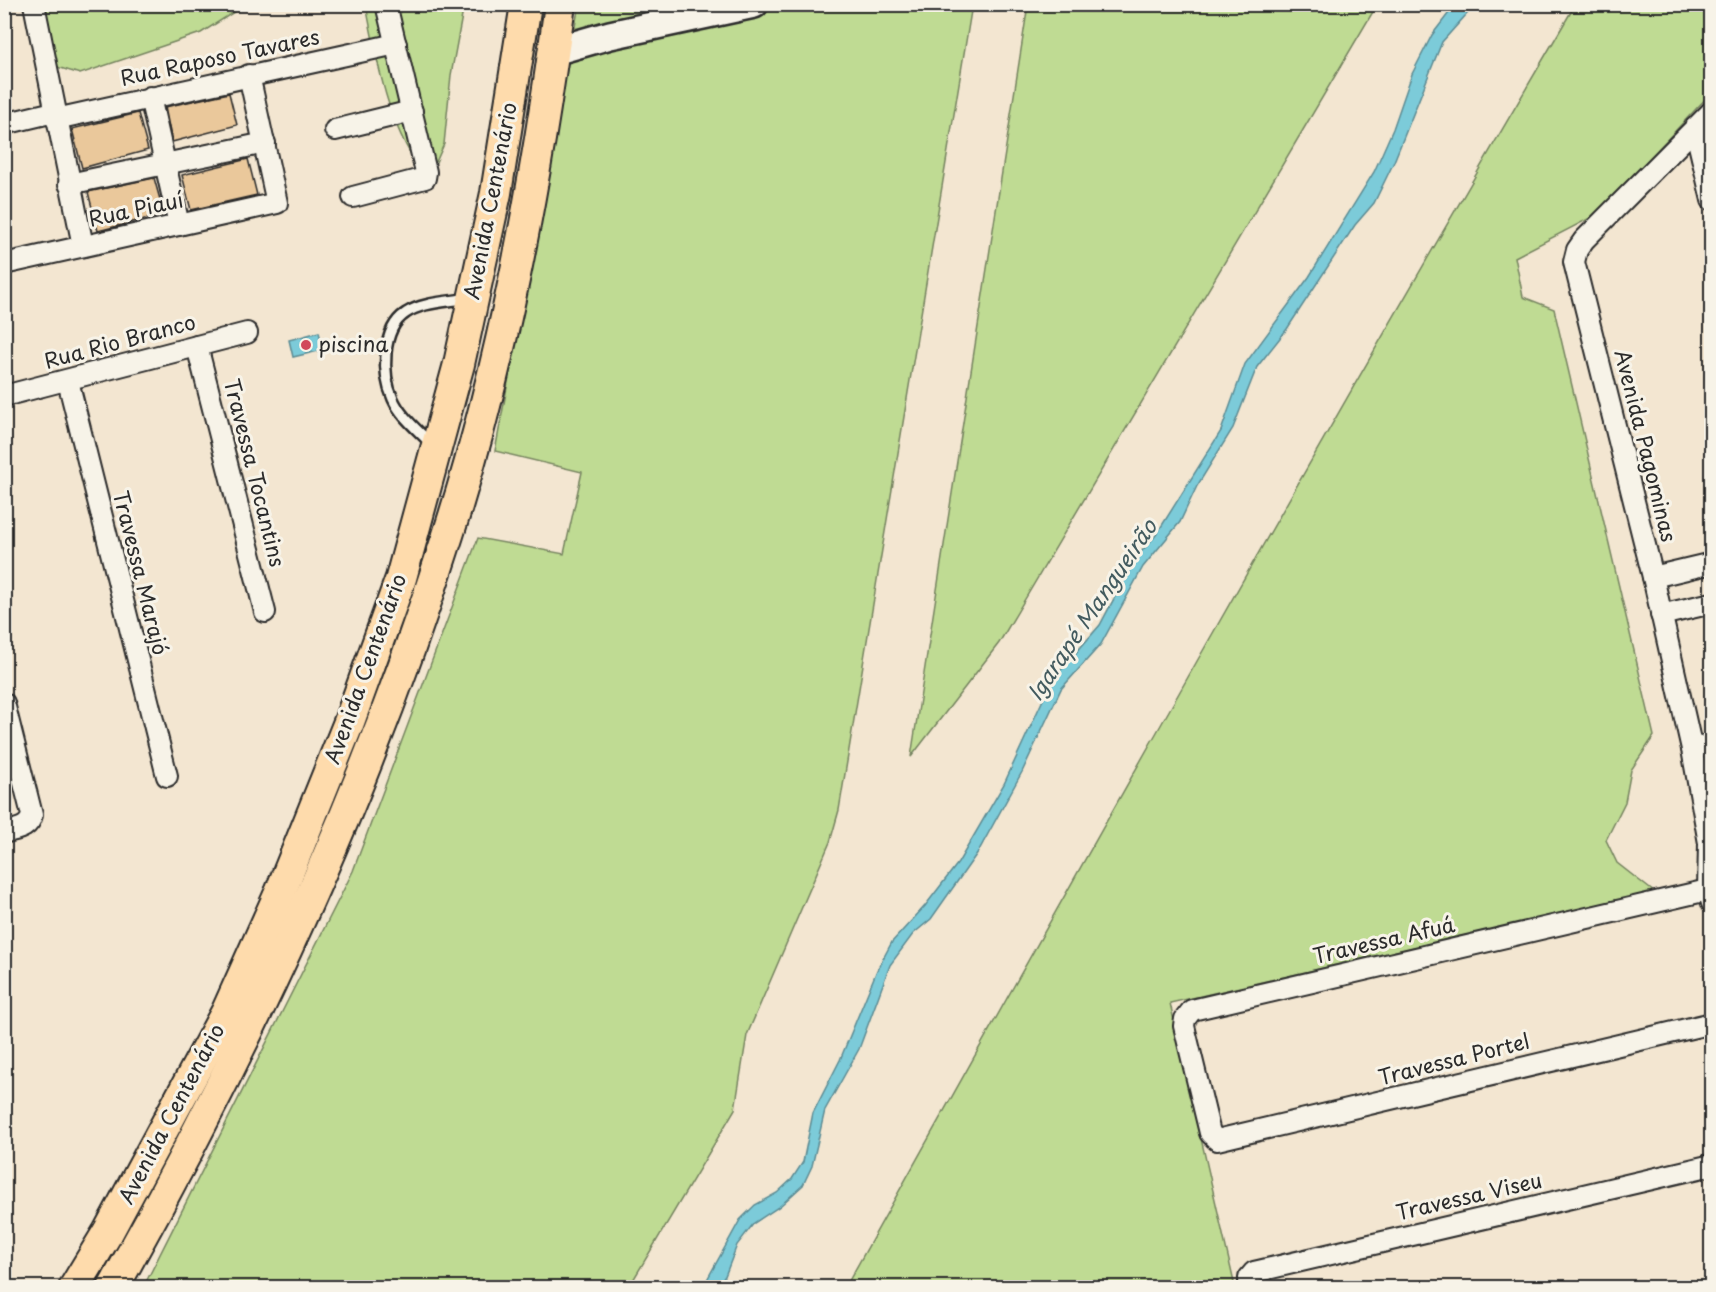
<svg xmlns="http://www.w3.org/2000/svg" width="1716" height="1292" font-family="'Playpen Sans',sans-serif">
<rect width="100%" height="100%" fill="#f3e6d1"/>
<filter id="ink" filterUnits="userSpaceOnUse"><feTurbulence type="fractalNoise" baseFrequency=".0167" numOctaves="2"/><feDisplacementMap in="SourceGraphic" scale="12" xChannelSelector="R" yChannelSelector="G"/><feConvolveMatrix kernelMatrix="1 2 1 2 8 2 1 2 1" color-interpolation-filters="sRGB"/></filter>
<g filter="url(#ink)">
<g fill="#bfdb93" stroke="#75835f" stroke-width="1.5">
<polygon points="241,4 242,7 201,33 80,74 44,63 32,5"/>
<path d="M366,5H464L451,75L444,144L428,180C388,129 378,67 366,5Z"/>
<polygon points="579,5 972,5 839,810 830,842 747,1035 735,1109 629,1287 143,1288 353,871 478,538 564,554 582,472 495,451"/>
<polygon points="1028,5 1377,5 999,643 911,757"/>
<path d="M1575,5H1711V93L1596,215L1515,257L1523,297L1554,309L1654,736L1631,770L1625,802L1606,840L1617,863L1654,892L1170,1003L1235,1287L845,1288C1085,858 1326,429 1575,5Z"/>
</g>
<g fill="#7ccbd9" stroke="#5c8b93" stroke-width="1.5">
<polygon points="1455,5 1475,5 1442,42 1393,164 1374,203 1355,225 1287,329 1257,367 1233,428 1197,486 1180,522 1143,567 1101,644 1061,689 1022,772 978,852 931,919 913,934 890,965 859,1049 825,1110 812,1166 803,1185 780,1206 754,1223 737,1245 725,1276 716,1287 703,1287 740,1220 755,1205 777,1193 792,1179 803,1162 813,1113 840,1060 877,970 892,942 925,906 958,863 1004,784 1046,693 1061,670 1100,625 1135,559 1156,535 1221,431 1245,364 1309,277 1374,172 1393,129 1412,74 1432,35"/>
<polygon points="319,332 323,350 293,357 289,340"/>
</g>
<g fill="#eac89b" stroke="#2b2b2b" stroke-width="1.5">
<polygon points="229,93 237,125 172,142 165,107"/>
<polygon points="138,113 148,150 82,168 72,129"/>
<polygon points="248,159 257,195 191,210 182,175"/>
<polygon points="154,178 164,214 98,231 88,192"/>
</g>
<g fill="none" stroke-linecap="round" stroke-linejoin="round">
<g stroke="#2b2b2b" stroke-width="14">
<path id="service" d="M431,444C418,430 401,417 393,399C382,375 381,329 406,313C422,302 449,302 468,298"/>
</g>
<g stroke="#2b2b2b" stroke-width="24">
<g id="minor">
<polyline points="34,4 83,246"/>
<polyline points="150,97 179,225"/>
<polyline points="1712,111 1584,240 1577,250 1574,262 1653,577 1692,749 1709,843 1708,890 1712,903"/>
<polyline points="56,119 396,44"/>
<polyline points="4,124 54,112"/>
<polyline points="1695,128 1712,200"/>
<polyline points="335,130 412,111"/>
<polyline points="69,184 265,143"/>
<polyline points="353,197 425,178 426,172 386,4"/>
<polyline points="4,264 277,203 249,75"/>
<polyline points="197,346 265,612"/>
<polyline points="68,381 167,776"/>
<polyline points="4,396 247,333"/>
<polyline points="1653,577 1712,563"/>
<polyline points="1661,615 1712,603"/>
<path d="M4,703L32,815C29,829 16,829 4,833"/>
<polyline points="1692,749 1712,744"/>
<polyline points="1712,889 1192,1010 1185,1019 1184,1026 1210,1133 1217,1140 1712,1023"/>
<polyline points="1249,1288 1249,1278 1254,1272 1712,1165"/>
</g>
</g>
<g stroke="#2b2b2b" stroke-width="32">
<polyline id="secondary" points="554,51 610,35 754,4"/>
</g>
<g stroke="#2b2b2b" stroke-width="34">
<g id="primary">
<polyline points="74,1288 108,1232 227,1011 280,893 349,722 401,578 459,364 496,193 526,4"/>
<path d="M113,1288C248,1048 365,798 448,535C503,363 536,183 560,4"/>
</g>
</g>
<use href="#service" stroke="#f7f3e8" stroke-width="9"/>
<use href="#minor" stroke="#f7f3e8" stroke-width="20"/>
<use href="#secondary" stroke="#f7f3e8" stroke-width="27"/>
<use href="#primary" stroke="#fedbac" stroke-width="30"/>
</g>
</g>
<circle fill="#d1495b" stroke="#f7f3e8" stroke-width="2" cx="306" cy="345" r="6"/>
<g text-anchor="middle" stroke-width="6" stroke-linejoin="round" paint-order="stroke">
<g font-size="21" fill="#2b2b2b" stroke="#f7f3e8">
<text transform="translate(220 58) rotate(-12)" y="7">Rua Raposo Tavares</text>
<text transform="translate(491 201) rotate(-79)" y="7">Avenida Centenário</text>
<text transform="translate(136 210) rotate(-12)" y="7">Rua Piauí</text>
<text transform="translate(120 342) rotate(-15)" y="7">Rua Rio Branco</text>
<text transform="translate(1645 446) rotate(76)" y="7">Avenida Pagominas</text>
<text transform="translate(254 473) rotate(76)" y="7">Travessa Tocantins</text>
<text transform="translate(140 573) rotate(76)" y="7">Travessa Marajó</text>
<text transform="translate(366 669) rotate(-70)" y="7">Avenida Centenário</text>
<text transform="translate(1384 941) rotate(-13)" y="7">Travessa Afuá</text>
<text transform="translate(1454 1060) rotate(-14)" y="7">Travessa Portel</text>
<text transform="translate(172 1114) rotate(-62)" y="7">Avenida Centenário</text>
<text transform="translate(1469 1197) rotate(-13)" y="7">Travessa Viseu</text>
</g>
<g font-size="21" fill="#2b2b2b" stroke="#f7f3e8" text-anchor="start">
<text x="318" y="352">piscina</text>
</g>
<g font-size="22" font-style="italic" fill="#435b5f" stroke="#f7f3e8">
<text transform="translate(1092 610) rotate(-56)" y="8">Igarapé Mangueirão</text>
</g>
</g>
<rect width="1716" height="1292" fill="none" stroke="#f7f3e8" stroke-width="24"/>
<rect x="12" y="12" width="1692" height="1268" fill="none" stroke="#2b2b2b" stroke-width="2" filter="url(#ink)"/>
</svg>
